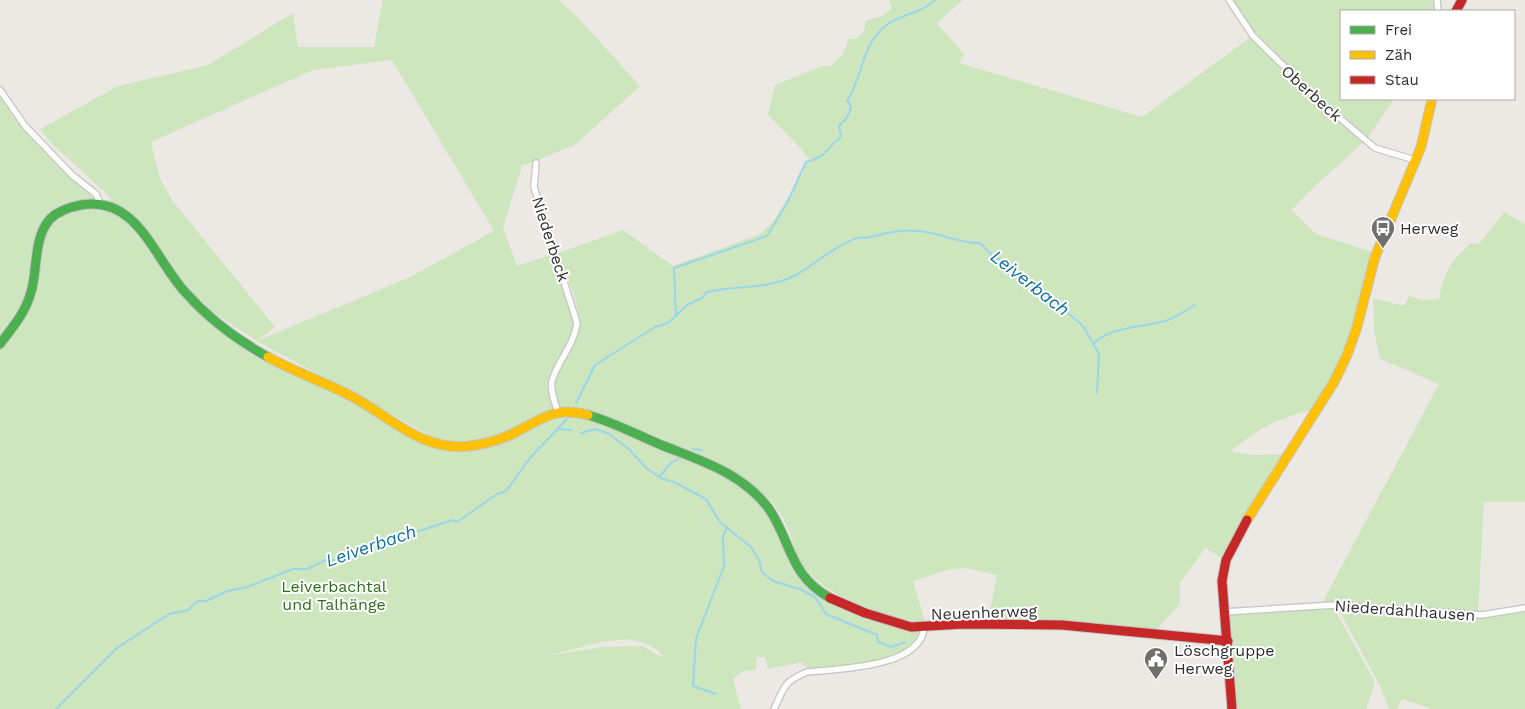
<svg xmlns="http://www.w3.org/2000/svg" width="1525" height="709" font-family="'Work Sans',sans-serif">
<rect width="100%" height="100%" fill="#ece8e4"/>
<g fill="#cee6be" fill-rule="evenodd">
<path d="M383,0H559L580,20L640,86L575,145L522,166L503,227L517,266L553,254L575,322L570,344L550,382L553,409C511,431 494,442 445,444L257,341L220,317L186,288L146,232L182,291L251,352L382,416L431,446L494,443L564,408L561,407C557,400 552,390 553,382C558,361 579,349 579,322C578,299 566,275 558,253L623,230L673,266L760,234L773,222L804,171V164L811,162L803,151L768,115L775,85L825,65L830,67L843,54L849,39H856L864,31L866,21L884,15L892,8L889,0H963L937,23L964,54L959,63L1142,117L1252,36L1286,74L1364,141C1341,165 1313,184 1292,210L1316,234L1375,253L1346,354L1314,410C1280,416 1256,430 1230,452L1254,455L1287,454L1225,560L1205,548L1180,583V604L1154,632L988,622L997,575L966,568L951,569L913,581L925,622C889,624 822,594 801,563C795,554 793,541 789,531C778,503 761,489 735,474L731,478L765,507L810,589L918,630L919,637L909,648L885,662L807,670L802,662L768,669L765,657H757L756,670L743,671L733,679L741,709H0V94L22,126L97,202L112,199L49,141L40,129L118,86L208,65L293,13L298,47H374ZM392,60L494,231L408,278L259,340L275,327L172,200L160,178L151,142L313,70ZM627,639C640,642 658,645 663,658L643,646L602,647L547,656L601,642Z"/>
<polygon points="1230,0 1435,0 1435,11 1341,11 1341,99 1394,99 1366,140 1315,97 1254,35"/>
<path d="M1504,212L1525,224V502H1484L1478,613L1322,603L1439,384L1380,359L1374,330L1373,298L1404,306L1409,296L1424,300L1439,299C1444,272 1450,262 1471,243L1479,244Z"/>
<polygon points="1332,605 1375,682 1366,709 1233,709 1226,613"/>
<polygon points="1337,606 1452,616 1525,609 1525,709 1432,709 1402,699 1397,709 1389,709 1381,688"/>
</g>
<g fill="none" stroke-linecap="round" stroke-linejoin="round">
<g stroke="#99d6ec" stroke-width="2">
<path d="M676,316L674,268L767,236L787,203L806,162C831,155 824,149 841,137L839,126C845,120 850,115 851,106L847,101C863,77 861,47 884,27C899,14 921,14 935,0"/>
<path d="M1094,343C1114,325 1144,328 1168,320C1177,317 1186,310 1195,305"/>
<path d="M576,403L595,365L655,327L668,323L687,305L702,298L707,292C737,285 765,290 794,276C811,268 849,233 866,238C883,234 901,229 918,231C939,232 959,244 980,243L994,257L1016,268L1083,326L1099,354L1097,393"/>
<polyline points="558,429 572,430"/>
<polyline points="581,433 595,429 609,434 629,449 646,468 661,478 676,483 706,499 720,522 751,547 759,560 762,572 773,581 802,590 815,597 826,614 877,635 878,642 891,647 905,642"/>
<polyline points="693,449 702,450"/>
<polyline points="660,476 671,463 680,458"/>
<polyline points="716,694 693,686 696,639 724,566 723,536 727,527"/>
<polyline points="56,709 117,648 169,614 188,610 198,601 206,601 228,591 247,587 293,569 307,569 326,560 335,560 348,555 370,543 407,532 419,531 453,520 457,522 497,494 506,491 530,458 567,419"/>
</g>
<g stroke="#c5c4c5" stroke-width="8">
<g id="street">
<polyline points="1229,0 1253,36 1315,97 1375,148 1415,160"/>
<polyline points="1437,0 1438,11"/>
<polyline points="0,90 25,126 72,175 96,194 100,203"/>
<path d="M536,163L534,187L577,323C574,346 558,360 552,381C550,391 555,403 558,412"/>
<polyline points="1224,612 1334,605 1482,615 1525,608"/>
<path d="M774,709C784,688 784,681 807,672C836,669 922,668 924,627"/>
</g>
</g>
<g stroke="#c5c4c5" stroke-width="11">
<g id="fast">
<path d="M0,344C12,328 26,312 31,292C38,270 33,238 50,219C58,211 70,207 81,205C137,195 154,258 185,292C208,318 237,340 268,357"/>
<path d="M588,415C613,422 635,434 659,444C698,460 742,472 769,509C792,543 789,575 830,598"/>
</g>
</g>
<g stroke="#c5c4c5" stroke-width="11">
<g id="slow">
<path d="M268,357C295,372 324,382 351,396C391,417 422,452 470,446C485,444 500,440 514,433C542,419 554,406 588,415"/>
<polyline points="1247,520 1334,382 1347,355 1356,330 1375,257 1421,147 1432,99"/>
</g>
</g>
<g stroke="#c5c4c5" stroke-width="11">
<g id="jam">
<polyline points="1456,11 1462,0"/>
<polyline points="830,598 865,613 911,627 964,624 1062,625 1228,641"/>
<polyline points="1232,709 1222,581 1226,560 1247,520"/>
</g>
</g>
<use href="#street" stroke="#fcfcfb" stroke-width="5.5"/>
<use href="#fast" stroke="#4caf50" stroke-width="9"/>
<use href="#slow" stroke="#ffc107" stroke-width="9"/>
<use href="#jam" stroke="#c62828" stroke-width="9"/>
</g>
<defs>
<g id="bus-pin" transform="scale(1.25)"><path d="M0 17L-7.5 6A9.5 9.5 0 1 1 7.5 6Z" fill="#706f6e" stroke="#fff"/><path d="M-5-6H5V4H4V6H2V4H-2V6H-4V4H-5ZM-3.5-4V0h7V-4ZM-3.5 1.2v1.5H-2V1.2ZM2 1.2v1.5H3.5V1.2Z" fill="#fff"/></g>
<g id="civic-pin" transform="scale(1.25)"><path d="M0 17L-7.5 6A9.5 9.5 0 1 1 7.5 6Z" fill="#706f6e" stroke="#fff"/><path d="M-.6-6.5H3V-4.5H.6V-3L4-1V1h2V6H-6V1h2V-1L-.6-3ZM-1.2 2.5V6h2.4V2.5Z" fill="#fff"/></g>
</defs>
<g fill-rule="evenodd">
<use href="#bus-pin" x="1383" y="228"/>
<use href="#civic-pin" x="1156" y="659"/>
</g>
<g text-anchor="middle" stroke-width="4" stroke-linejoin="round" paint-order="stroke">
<g font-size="16" fill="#2e2e2e" stroke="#fff">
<text transform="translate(1312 93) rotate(42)" y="6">Oberbeck</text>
<text transform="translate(551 239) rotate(72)" y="6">Niederbeck</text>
<text transform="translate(1405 610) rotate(4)" y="6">Niederdahlhausen</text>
<text transform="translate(984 612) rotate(-2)" y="6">Neuenherweg</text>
</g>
<g font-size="16" fill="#2e2e2e" stroke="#fff" text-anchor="start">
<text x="1400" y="234">Herweg</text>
<text x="1174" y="656">Löschgruppe<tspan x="1174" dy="18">Herweg</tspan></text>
</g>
<g font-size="16" fill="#2c6e1b" stroke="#fff">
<text x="334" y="592">Leiverbachtal<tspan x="334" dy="18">und Talhänge</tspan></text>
</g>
<g font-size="18" font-style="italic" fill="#0d6fa3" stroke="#fff">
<text transform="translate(1030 283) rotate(38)" y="6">Leiverbach</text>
<text transform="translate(371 546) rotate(-19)" y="6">Leiverbach</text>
</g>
</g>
<rect x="1340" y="10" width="175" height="90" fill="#ffffff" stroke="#ababab"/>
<rect x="1350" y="26" width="25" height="8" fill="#4caf50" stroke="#ababab"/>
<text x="1385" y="35" font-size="15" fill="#2e2e2e">Frei</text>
<rect x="1350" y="51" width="25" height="8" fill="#ffc107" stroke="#ababab"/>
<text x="1385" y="60" font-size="15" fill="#2e2e2e">Zäh</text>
<rect x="1350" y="76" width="25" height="8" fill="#c62828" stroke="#ababab"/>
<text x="1385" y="85" font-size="15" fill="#2e2e2e">Stau</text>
</svg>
